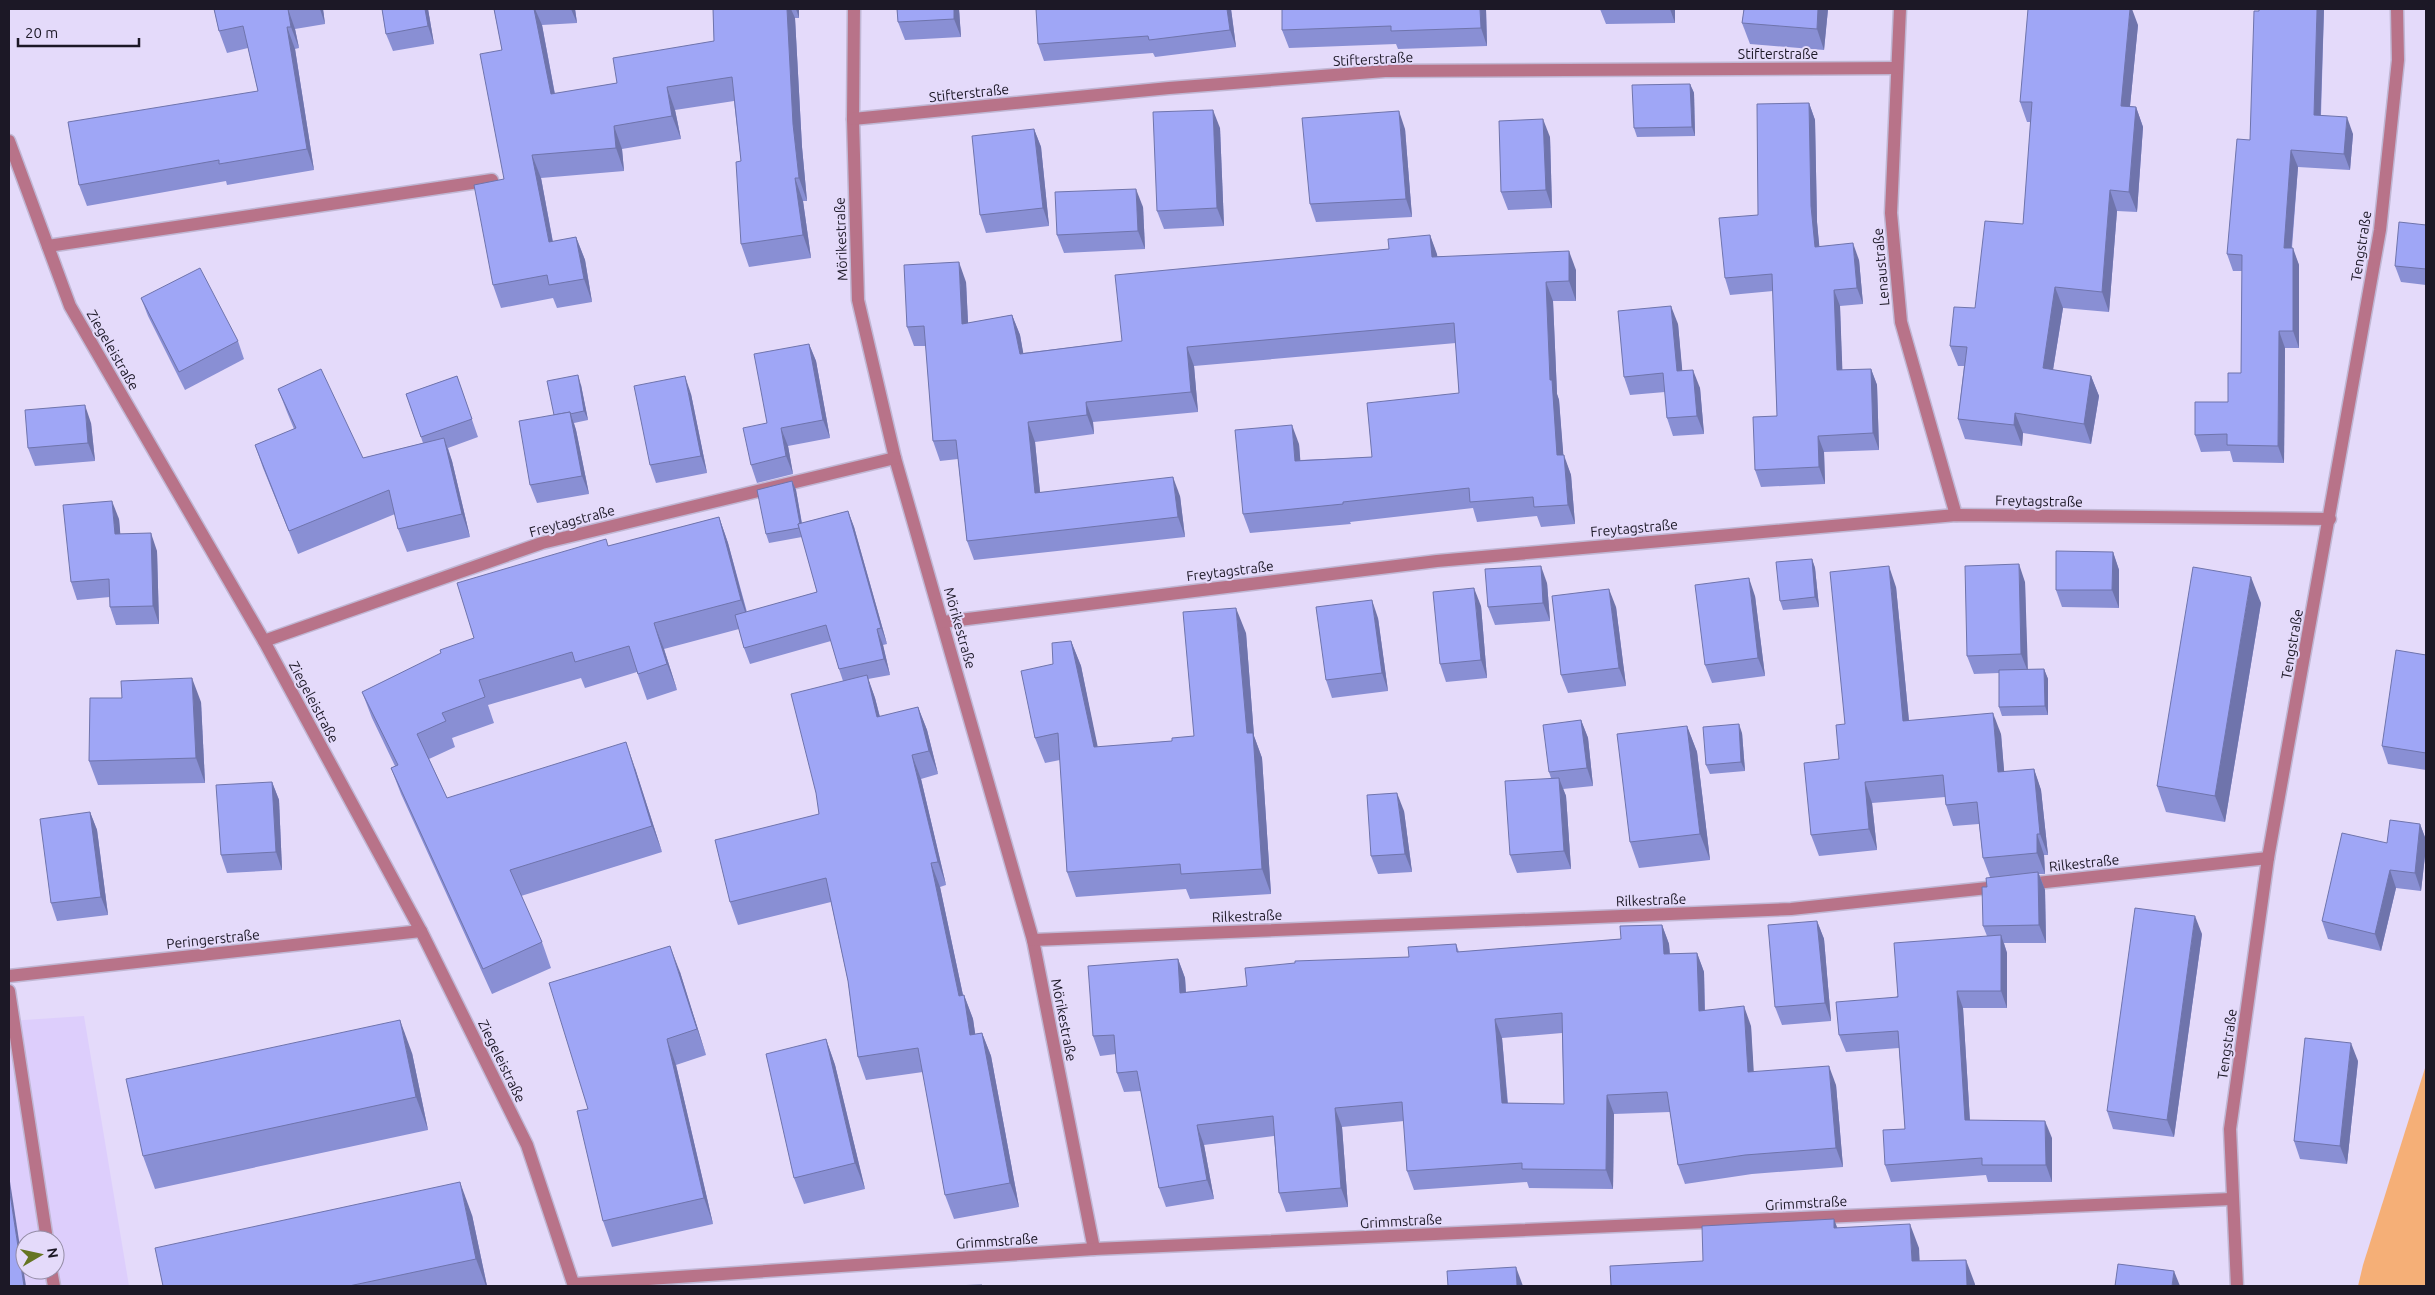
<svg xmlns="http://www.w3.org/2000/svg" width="2435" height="1295" font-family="Ubuntu,sans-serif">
<rect width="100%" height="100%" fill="#e4dafa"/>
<path fill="#ddcefc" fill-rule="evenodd" d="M84,1016L129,1286H9V1021ZM25,1240H55V1270H25Z"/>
<polygon fill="#f5af77" points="2426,1065 2426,1286 2358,1286 2363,1265"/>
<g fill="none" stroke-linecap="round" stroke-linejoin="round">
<g stroke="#c0b7d4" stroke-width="15">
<g id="minor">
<polyline points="854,9 853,119 858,300 895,458 1033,940 1094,1249"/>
<polyline points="1900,9 1891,213 1901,322 1956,515"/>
<polyline points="853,119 1169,88 1385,71 1897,68"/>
<polyline points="9,141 70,306 264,641 421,931 527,1145 574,1286"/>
<polyline points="48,246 492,180"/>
<polyline points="943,622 1437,561 1956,515 2330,519"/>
<polyline points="264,641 542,543 895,458"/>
<polyline points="2027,884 2268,858"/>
<polyline points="1033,940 1791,909 1997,887"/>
<polyline points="9,976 421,931"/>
<polyline points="9,991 47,1240"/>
<polyline points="51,1270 54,1286"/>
<polyline points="574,1284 1094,1249 2231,1199"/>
<polyline points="2237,1286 2230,1129 2268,858 2380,230 2398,60 2397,9"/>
</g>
</g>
<use href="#minor" stroke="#b87389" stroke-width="12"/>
</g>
<g fill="#898fd4" fill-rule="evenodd">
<polygon points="214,9 323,9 325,24 295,29 299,48 295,49 314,170 227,185 226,181 87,206 79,185 258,91 248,48 227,53 219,31"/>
<polygon points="382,9 428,9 434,44 393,51 386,34"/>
<polygon points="494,9 575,9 577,23 542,25 555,94 617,83 714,41 713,9 799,9 799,18 795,18 802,147 807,201 803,201 811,258 749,267 741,244 741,161 734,101 675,110 681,139 622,149 624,171 541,178 553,242 576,237 585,260 592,302 557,308 553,298 501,308 493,285 504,179 502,50"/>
<polygon points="897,9 959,9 961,37 905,40 898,22"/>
<polygon points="1231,9 1236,47 1155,57 1153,53 1044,61 1038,44"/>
<polygon points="1282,9 1486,9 1487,46 1398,49 1396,44 1289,48 1282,30"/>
<polygon points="1600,9 1675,9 1675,23 1606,24"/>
<polygon points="1744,9 1828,9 1824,50 1750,44 1742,23"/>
<polygon points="2324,9 2321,115 2353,134 2350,170 2298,167 2292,248 2299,265 2299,348 2285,348 2284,463 2233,462 2230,451 2201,452 2195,435 2228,402 2241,373 2242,271 2233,271 2227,254 2250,140"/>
<polygon points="2138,25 2130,106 2136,107 2143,127 2137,212 2117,211 2109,312 2063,308 2053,370 2091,376 2099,396 2091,444 2023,433 2022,446 1965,439 1958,419 1964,366 1958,366 1950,346 1975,308 2023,224 2031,122 2027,122 2020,102"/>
<polygon points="1690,84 1694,93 1695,136 1637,137 1634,128"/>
<polygon points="1809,103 1815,120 1817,222 1819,246 1859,260 1863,304 1840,306 1842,370 1871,369 1877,385 1879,450 1824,452 1825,484 1761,487 1755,470 1777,416 1773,291 1730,295 1725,278 1758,215"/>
<polygon points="1220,128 1224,226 1164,229 1157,211"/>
<polygon points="1034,129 1041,147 1049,226 986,233 980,215"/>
<polygon points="1405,129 1412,217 1316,222 1310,204"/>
<polygon points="1550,137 1552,208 1508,210 1501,192"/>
<polygon points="1143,207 1145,249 1064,253 1057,235"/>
<polygon points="2426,225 2426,285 2401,282 2395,266"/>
<polygon points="1430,235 1437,256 1576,270 1576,301 1553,301 1557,394 1559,400 1563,455 1571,475 1575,524 1541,527 1537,516 1477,522 1473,508 1350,522 1351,524 1250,533 1243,514 1299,444 1300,460 1372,457 1459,393 1456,343 1194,366 1198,412 1093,422 1094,434 1035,442 1040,492 1180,496 1185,537 974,560 967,541 958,459 940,461 933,441 926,346 914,346 907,327 966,282 968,323 1012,315 1020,335 1023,353 1122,341"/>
<polygon points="141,298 238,341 244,359 185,390 148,316"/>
<polygon points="1678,324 1682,371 1700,388 1704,434 1673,436 1667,418 1665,392 1630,395 1624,377"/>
<polygon points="809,344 816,361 830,438 788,446 793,474 757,483 751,465 767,423"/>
<polygon points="457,376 478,437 448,448 452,461 470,537 407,552 398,529 395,514 298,554 263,468 255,445 294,429 287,412 278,389 363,458 423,443 406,394"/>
<polygon points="581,385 588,420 574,423 576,430 589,494 537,503 530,485 554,415"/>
<polygon points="691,394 707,473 656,483 650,465"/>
<polygon points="91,423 95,461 35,466 28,448"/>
<polygon points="792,481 796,490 802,523 848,511 854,527 887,644 883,645 890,675 868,679 875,698 880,717 918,707 927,730 938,774 921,779 946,885 940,887 963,995 964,995 973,1019 975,1034 982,1033 991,1056 1019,1207 954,1219 945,1195 923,1072 866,1080 858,1057 848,981 831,902 738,925 730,902 819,814 843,681 839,669 831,641 750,664 744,648 739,629 664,649 677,690 647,700 637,672 585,688 581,678 488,705 494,723 452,738 455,747 429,759 447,798 635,768 662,852 521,896 542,942 551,968 492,994 401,794 391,768 395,766 372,718 362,692 474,638 609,546 719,517 728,543 747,612 817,592 802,537 769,543 766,534"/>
<polygon points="119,519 120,534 157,551 159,624 116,625 110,607 110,597 77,600 71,582"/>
<polygon points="2113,552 2119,570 2119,608 2062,607 2056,590"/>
<polygon points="1812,559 1815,568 1819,607 1783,610 1780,601"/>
<polygon points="2025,582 2027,670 2044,669 2048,679 2048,715 2002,716 1999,707 1999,673 1974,674 1967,656"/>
<polygon points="1547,583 1550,621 1495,625 1488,607"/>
<polygon points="1896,587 1909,721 2001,734 2004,772 2034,769 2041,790 2048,855 2044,855 2045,874 2039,874 2045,890 2046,943 2004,943 2007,953 2007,1008 1963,1008 1970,1121 2052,1138 2052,1182 1988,1182 1986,1175 1891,1182 1885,1165 1905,1129 1899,1048 1846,1052 1839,1035 1987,936 1983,926 1987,887 1990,877 1983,858 1979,824 1953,826 1946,805 1945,797 1872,803 1877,850 1819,856 1811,835 1839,759 1845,724"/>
<polygon points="1755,596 1765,676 1712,683 1705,665"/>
<polygon points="2261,603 2225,822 2166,812 2157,786"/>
<polygon points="1481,606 1487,678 1446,682 1440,664"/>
<polygon points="1616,607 1626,686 1568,693 1561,675"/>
<polygon points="1378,618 1388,691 1332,698 1326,680"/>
<polygon points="1246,633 1254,736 1262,758 1271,894 1190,899 1186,889 1076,897 1067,872 1060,760 1045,763 1035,738 1053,664 1071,641 1081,666 1097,747 1172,741 1194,736"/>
<polygon points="2426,655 2426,770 2388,764 2382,746"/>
<polygon points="201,702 205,783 98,785 89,761"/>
<polygon points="1581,720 1588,738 1593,786 1563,789 1566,796 1571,869 1517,873 1510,855 1551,778 1549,772"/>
<polygon points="1687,726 1697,752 1710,860 1639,868 1630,842"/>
<polygon points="1742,733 1745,771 1710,774 1706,765"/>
<polygon points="272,782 279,800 282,870 227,873 221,855"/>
<polygon points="1404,811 1412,872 1378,874 1371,856"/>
<polygon points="90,812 97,830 108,915 57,921 51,903"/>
<polygon points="2420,824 2426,840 2426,847 2421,891 2396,888 2381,951 2328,939 2322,921 2387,843"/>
<polygon points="1817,921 1824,939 1831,1021 1782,1025 1775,1007"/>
<path d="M1662,925L1669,944L1670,954L1697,953L1704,972L1705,1010L1751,1026L1753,1072L1836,1085L1843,1167L1752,1174L1685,1184L1678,1165L1670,1112L1614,1114L1613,1189L1529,1188L1527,1182L1414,1190L1407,1171L1404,1121L1342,1127L1348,1207L1286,1212L1279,1193L1274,1136L1204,1145L1214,1199L1166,1207L1159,1188L1141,1091L1124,1092L1117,1073L1116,1054L1100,1056L1093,1036L1178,959L1185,978L1186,992L1247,986L1409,957L1456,944L1459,952L1621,939ZM1562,1033L1564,1104L1508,1103L1502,1038Z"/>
<polygon points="2202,934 2174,1137 2113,1129 2107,1111"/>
<polygon points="680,972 706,1055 676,1065 713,1224 612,1247 603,1221 588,1109"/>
<polygon points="826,1039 835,1065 865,1189 804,1204 794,1178"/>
<polygon points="412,1053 428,1130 155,1189 143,1156"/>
<polygon points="2358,1061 2347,1164 2300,1159 2294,1141"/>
<polygon points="472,1215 487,1286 163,1286"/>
</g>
<g fill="#6f74ac">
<polygon points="288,9 295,29 299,48 291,27"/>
<polygon points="320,9 323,9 325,24"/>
<polygon points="425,9 428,9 434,44 428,26"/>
<polygon points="534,9 535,9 542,25 559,117 551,94"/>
<polygon points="571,9 575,9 577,23"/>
<polygon points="787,9 791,9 795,18 802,147 807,201 799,178 793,124"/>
<polygon points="796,9 799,9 799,18"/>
<polygon points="954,9 959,9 961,37 954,19"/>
<polygon points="1227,9 1231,9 1236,47 1230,30"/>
<polygon points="1480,9 1486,9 1487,46 1481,28"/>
<polygon points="1670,9 1675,9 1675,23"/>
<polygon points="1818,9 1828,9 1824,50 1817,29"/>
<polygon points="2130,9 2132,9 2138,25 2128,126 2121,106"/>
<polygon points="2317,9 2324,9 2320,131 2314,115"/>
<polygon points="287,27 295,49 314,170 307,149"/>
<polygon points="1690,84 1694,93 1695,136 1692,127"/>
<polygon points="667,87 675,110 681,139 672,116"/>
<polygon points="1809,103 1815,120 1817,222 1821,263 1815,247 1811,206"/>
<polygon points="2136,107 2143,127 2137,212 2129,192"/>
<polygon points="1213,110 1220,128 1224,226 1217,208"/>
<polygon points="1399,111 1405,129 1412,217 1406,199"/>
<polygon points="2347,117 2353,134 2350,170 2344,154"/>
<polygon points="1543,119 1550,137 1552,208 1546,190"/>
<polygon points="614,126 622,149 624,171 616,148"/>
<polygon points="1034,129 1041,147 1049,226 1043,208"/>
<polygon points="2291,150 2298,167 2290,265 2284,248"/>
<polygon points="532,155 541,178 557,265 549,242"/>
<polygon points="795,178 803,201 811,258 803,235"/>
<polygon points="1136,189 1143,207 1145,249 1138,231"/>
<polygon points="2110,190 2117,211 2109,312 2102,292"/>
<polygon points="1430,235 1437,254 1440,276 1432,257"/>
<polygon points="576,237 585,260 592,302 584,279"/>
<polygon points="1853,243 1859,260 1863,304 1857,288"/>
<polygon points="2293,248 2299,265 2299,348 2293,331"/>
<polygon points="1569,251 1576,270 1576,301 1569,281"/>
<polygon points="959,262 966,282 969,343 962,324"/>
<polygon points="1546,282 1553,301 1557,394 1559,400 1565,475 1557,455 1550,380"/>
<polygon points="2055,287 2063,308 2050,388 2043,368"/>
<polygon points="1834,290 1840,306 1843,386 1837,370"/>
<polygon points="1671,306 1678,324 1684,389 1677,371"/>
<polygon points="1012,315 1020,335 1027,373 1020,354"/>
<polygon points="2279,331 2285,348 2284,463 2278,446"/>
<polygon points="809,344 816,361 830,438 823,420"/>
<polygon points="1187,347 1194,366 1198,412 1191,392"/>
<polygon points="1871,369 1877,385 1879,450 1873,433"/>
<polygon points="1693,370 1700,388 1704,434 1697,416"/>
<polygon points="578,375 581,385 588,420 584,411"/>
<polygon points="685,376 691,394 707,473 701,456"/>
<polygon points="2091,376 2099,396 2091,444 2084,424"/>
<polygon points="1086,402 1093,422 1094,434 1087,415"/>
<polygon points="85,405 91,423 95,461 88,443"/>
<polygon points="570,412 576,430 589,494 582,476"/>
<polygon points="2015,413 2023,433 2022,446 2014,425"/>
<polygon points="1028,422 1035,442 1042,512 1035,493"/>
<polygon points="1292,425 1299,444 1302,480 1295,461"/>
<polygon points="781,428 788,446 793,474 786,456"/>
<polygon points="1818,436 1824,452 1825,484 1819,467"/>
<polygon points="444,438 452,461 470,537 462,514"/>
<polygon points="1564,455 1571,475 1575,524 1568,505"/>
<polygon points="1173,477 1180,496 1185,537 1178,517"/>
<polygon points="792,481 796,490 804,537 801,528"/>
<polygon points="112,501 119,519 122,552 115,534"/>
<polygon points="848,511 854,527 887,644 881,628"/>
<polygon points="719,517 728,543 750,626 741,600"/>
<polygon points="151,533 157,551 159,624 153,606"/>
<polygon points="2113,552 2119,570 2119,608 2112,590"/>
<polygon points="1812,559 1815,568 1819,607 1815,597"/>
<polygon points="2019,564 2025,582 2028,672 2021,654"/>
<polygon points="1541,566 1547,583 1550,621 1543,603"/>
<polygon points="1889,566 1896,587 1911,742 1903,721"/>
<polygon points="2251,577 2261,603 2225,822 2215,796"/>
<polygon points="1749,578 1755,596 1765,676 1758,658"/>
<polygon points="1474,588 1481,606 1487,678 1481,660"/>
<polygon points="1609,589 1616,607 1626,686 1619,668"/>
<polygon points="1372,600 1378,618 1388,691 1382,673"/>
<polygon points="1236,608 1246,633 1254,736 1262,758 1271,894 1262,869 1247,733"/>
<polygon points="654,623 664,649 677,690 667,664"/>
<polygon points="877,629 883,645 890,675 884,659"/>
<polygon points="1071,641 1081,666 1103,772 1094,747"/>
<polygon points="2044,669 2048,679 2048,715 2045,706"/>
<polygon points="867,675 875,698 886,741 877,717"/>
<polygon points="192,678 201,702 205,783 196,758"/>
<polygon points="918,707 927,730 938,774 929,751"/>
<polygon points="1993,713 2001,734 2006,793 1998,772"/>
<polygon points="1581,720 1588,738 1593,786 1587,768"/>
<polygon points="1739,724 1742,733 1745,771 1741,762"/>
<polygon points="1687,726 1697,752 1710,860 1700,834"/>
<polygon points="626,742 635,768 662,852 652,826"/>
<polygon points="912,755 921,779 946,885 938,862"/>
<polygon points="2034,769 2041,790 2048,855 2040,834"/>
<polygon points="1559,778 1566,796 1571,869 1564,851"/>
<polygon points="272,782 279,800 282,870 276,852"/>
<polygon points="1865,782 1872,803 1877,850 1869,829"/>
<polygon points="1397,793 1404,811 1412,872 1405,854"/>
<polygon points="90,812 97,830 108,915 101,897"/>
<polygon points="2420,824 2426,840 2426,847 2421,891 2415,873"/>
<polygon points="2037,834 2044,855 2045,874 2037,853"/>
<polygon points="931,863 940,887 968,1019 959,996"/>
<polygon points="2390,870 2396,888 2381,951 2375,934"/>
<polygon points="2038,872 2045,890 2046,943 2039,925"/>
<polygon points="2195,916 2202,934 2174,1137 2167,1120"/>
<polygon points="1817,921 1824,939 1831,1021 1825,1003"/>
<polygon points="1662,925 1669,944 1671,973 1664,954"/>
<polygon points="2001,935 2007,953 2007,1008 2001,991"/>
<polygon points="670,946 680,972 706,1055 697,1029"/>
<polygon points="1697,953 1704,972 1705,1030 1699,1011"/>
<polygon points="1178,959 1185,978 1187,1012 1180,993"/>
<polygon points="1957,991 1963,1008 1971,1138 1965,1120"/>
<polygon points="964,995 973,1019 979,1059 970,1035"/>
<polygon points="1744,1006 1751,1026 1755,1091 1748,1072"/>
<polygon points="1495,1019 1502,1038 1509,1122 1502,1103"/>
<polygon points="400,1020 412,1053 428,1130 416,1097"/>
<polygon points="982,1033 991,1056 1019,1207 1010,1183"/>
<polygon points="667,1039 676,1065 713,1224 704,1198"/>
<polygon points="826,1039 835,1065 865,1189 855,1163"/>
<polygon points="2351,1043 2358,1061 2347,1164 2340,1146"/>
<polygon points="1829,1066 1836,1085 1843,1167 1836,1148"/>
<polygon points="1607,1095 1614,1114 1613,1189 1606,1170"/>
<polygon points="1335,1108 1342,1127 1348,1207 1341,1188"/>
<polygon points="2045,1121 2052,1138 2052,1182 2046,1165"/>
<polygon points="1197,1125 1204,1145 1214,1199 1207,1180"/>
<polygon points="9,1175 26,1286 24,1286 9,1187"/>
<polygon points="460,1182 472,1215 487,1286 486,1286 476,1259"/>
<polygon points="1834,1219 1843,1243 1834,1228"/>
<polygon points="1910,1224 1919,1248 1921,1285 1912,1261"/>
<polygon points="1966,1260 1975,1284 1975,1286 1967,1286"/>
<polygon points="1516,1267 1523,1286 1517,1286"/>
<polygon points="2174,1271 2180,1286 2172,1286"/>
</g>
<g fill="#9fa6f6" stroke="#6f74ac" fill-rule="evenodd">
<polygon points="214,9 288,9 291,27 287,27 307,149 219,164 219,160 79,185 68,122 258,91 243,26 219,31"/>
<polygon points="382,9 425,9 428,26 386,34"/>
<polygon points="494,9 534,9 551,94 617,83 613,58 714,41 713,9 787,9 793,124 799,178 795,178 803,235 741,244 736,162 741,161 732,77 667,87 672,116 614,126 616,148 532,155 549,242 576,237 584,279 549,285 547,275 493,285 474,185 504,179 480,54 502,50"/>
<polygon points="897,9 954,9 954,19 898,22"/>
<polygon points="1036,9 1227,9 1230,30 1149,40 1148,36 1038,44"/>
<polygon points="1282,9 1480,9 1481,28 1391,31 1391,26 1282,30"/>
<polygon points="1744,9 1818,9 1817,29 1742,23"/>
<polygon points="2028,9 2130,9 2121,106 2136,107 2129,192 2110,190 2102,292 2055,287 2043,368 2091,376 2084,424 2015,413 2014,425 1958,419 1967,347 1950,346 1954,307 1975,308 1985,221 2023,224 2032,102 2020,102"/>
<polygon points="2259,9 2317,9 2314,115 2347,117 2344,154 2291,150 2284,248 2293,248 2293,331 2279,331 2278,446 2227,445 2227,434 2195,435 2195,402 2228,402 2228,373 2241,373 2242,255 2227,254 2237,139 2250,140 2254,11 2259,11"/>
<polygon points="1690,84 1692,127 1634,128 1632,85"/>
<polygon points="1809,103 1811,206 1815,247 1853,243 1857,288 1834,290 1837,370 1871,369 1873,433 1818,436 1819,467 1755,470 1753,417 1777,416 1772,274 1725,278 1719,218 1758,215 1757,104"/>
<polygon points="1213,110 1217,208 1157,211 1153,112"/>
<polygon points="1399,111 1406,199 1310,204 1302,118"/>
<polygon points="1543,119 1546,190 1501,192 1499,121"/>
<polygon points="1034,129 1043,208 980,215 972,136"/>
<polygon points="1136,189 1138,231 1057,235 1055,192"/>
<polygon points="2399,222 2426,225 2426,269 2395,266"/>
<polygon points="1430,235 1432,257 1569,251 1569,281 1546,282 1550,380 1552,380 1557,455 1564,455 1568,505 1534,507 1533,497 1470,502 1469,488 1343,502 1343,504 1243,514 1235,430 1292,425 1295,461 1372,457 1367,403 1459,393 1454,323 1187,347 1191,392 1086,402 1087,415 1028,422 1035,493 1173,477 1178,517 967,541 956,440 933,441 924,326 907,327 904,265 959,262 962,324 1012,315 1020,354 1122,341 1115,275 1389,249 1388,239"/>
<polygon points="200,268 238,341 179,372 141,298"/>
<polygon points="1671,306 1677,371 1693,370 1697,416 1667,418 1663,373 1624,377 1618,311"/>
<polygon points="809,344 823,420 781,428 786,456 751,465 743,428 767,423 754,354"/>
<polygon points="321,369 363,458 444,438 462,514 398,529 389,490 289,531 255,445 296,428 278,389"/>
<polygon points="578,375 584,411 570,414 570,412 554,415 547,381"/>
<polygon points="457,376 472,419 421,437 406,394"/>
<polygon points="685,376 701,456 650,465 634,386"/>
<polygon points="85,405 88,443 28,448 25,410"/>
<polygon points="570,412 582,476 530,485 519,421"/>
<polygon points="792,481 800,524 798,524 799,528 766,534 757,490"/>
<polygon points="112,501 115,534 151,533 153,606 110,607 109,579 71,582 63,505"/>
<polygon points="848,511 881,628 877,629 884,659 839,669 826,625 744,648 735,615 817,592 798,524"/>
<polygon points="719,517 741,600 654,623 667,664 638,674 629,646 575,662 572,652 479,680 485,697 442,713 446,721 417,734 447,798 626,742 652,826 510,870 542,942 483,969 391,768 398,765 362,692 441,653 440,650 474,638 457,583 606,539 608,546"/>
<polygon points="2056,551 2113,552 2112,590 2056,590"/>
<polygon points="1812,559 1815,597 1780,601 1776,562"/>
<polygon points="2019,564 2021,654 1967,656 1965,566"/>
<polygon points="1541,566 1543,603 1488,607 1485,569"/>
<polygon points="1889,566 1903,721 1993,713 1998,772 2034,769 2040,834 2037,834 2037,853 1983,858 1977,802 1946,805 1943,775 1865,782 1869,829 1811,835 1804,763 1839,759 1836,725 1845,724 1830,572"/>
<polygon points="2193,567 2251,577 2215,796 2157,786"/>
<polygon points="1749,578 1758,658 1705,665 1695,585"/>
<polygon points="1474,588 1481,660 1440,664 1433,592"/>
<polygon points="1609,589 1619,668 1561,675 1552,596"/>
<polygon points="1372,600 1382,673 1326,680 1316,607"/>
<polygon points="1236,608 1247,733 1253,733 1262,869 1181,874 1180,864 1067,872 1058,733 1035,738 1021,671 1053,664 1052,643 1071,641 1094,747 1172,741 1172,738 1194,736 1183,612"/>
<polygon points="2396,650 2426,655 2426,753 2382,746"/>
<polygon points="2044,669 2045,706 1999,707 1999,670"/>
<polygon points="867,675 877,717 918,707 929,751 912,755 938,862 931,863 959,996 964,995 970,1035 982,1033 1010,1183 945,1195 918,1048 858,1057 848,981 826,878 730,902 715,840 819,814 816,793 791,694"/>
<polygon points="192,678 196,758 89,761 90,698 122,698 121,681"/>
<polygon points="1581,720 1587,768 1549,772 1543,725"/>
<polygon points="1739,724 1741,762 1706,765 1703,727"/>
<polygon points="1687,726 1700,834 1630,842 1617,734"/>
<polygon points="1559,778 1564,851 1510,855 1505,781"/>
<polygon points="272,782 276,852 221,855 216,785"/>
<polygon points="1397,793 1405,854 1371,856 1367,795"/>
<polygon points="90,812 101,897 51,903 40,819"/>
<polygon points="2390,820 2420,824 2415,873 2390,870 2375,934 2322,921 2342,833 2387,843"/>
<polygon points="2038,872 2039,925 1983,926 1982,887 1987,887 1986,878"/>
<polygon points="2135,908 2195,916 2167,1120 2107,1111"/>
<polygon points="1817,921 1825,1003 1775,1007 1768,925"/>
<path d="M1662,925L1664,954L1697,953L1699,1011L1744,1006L1748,1072L1829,1066L1836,1148L1745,1155L1678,1165L1667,1092L1607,1095L1606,1170L1522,1169V1163L1407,1171L1402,1102L1335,1108L1341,1188L1279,1193L1273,1116L1197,1125L1207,1180L1159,1188L1137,1071L1117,1073L1114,1035L1093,1036L1088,966L1178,959L1180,993L1247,986L1245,968L1295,963V961L1409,957L1408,947L1456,944L1457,952L1621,939L1620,926ZM1562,1013L1564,1104L1502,1103L1495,1019Z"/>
<polygon points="2001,935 2001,991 1957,991 1965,1120 2045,1121 2046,1165 1982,1165 1982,1158 1885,1165 1883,1130 1905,1129 1898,1031 1839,1035 1836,1002 1898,997 1894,943"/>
<polygon points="670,946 697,1029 667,1039 704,1198 603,1221 577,1111 588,1109 549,983"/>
<polygon points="400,1020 416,1097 143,1156 126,1079"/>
<polygon points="2305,1038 2351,1043 2340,1146 2294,1141"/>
<polygon points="826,1039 855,1163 794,1178 766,1054"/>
<polygon points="460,1182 476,1259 349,1286 163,1286 155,1248"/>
<polygon points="9,1187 24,1286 9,1286"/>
<polygon points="1834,1219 1834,1228 1910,1224 1912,1261 1966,1260 1967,1286 1611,1286 1610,1266 1703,1261 1702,1226"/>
<polygon points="2118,1264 2174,1271 2172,1286 2115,1286"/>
<polygon points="1516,1267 1517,1286 1448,1286 1447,1271"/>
<polygon points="982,1285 982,1286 950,1286"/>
</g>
<g text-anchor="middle" stroke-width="4" stroke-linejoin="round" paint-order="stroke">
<g font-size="14" fill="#1c1826" stroke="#e4dafa">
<text x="1778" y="59">Stifterstraße</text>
<text transform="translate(1373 59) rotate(-3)" y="5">Stifterstraße</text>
<text transform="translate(969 93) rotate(-6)" y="5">Stifterstraße</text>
<text transform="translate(841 239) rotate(-92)" y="5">Mörikestraße</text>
<text transform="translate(2361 246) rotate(-81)" y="5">Tengstraße</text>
<text transform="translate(1881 267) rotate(-95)" y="5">Lenaustraße</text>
<text transform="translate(113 350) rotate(60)" y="5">Ziegeleistraße</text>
<text transform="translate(2039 501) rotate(1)" y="5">Freytagstraße</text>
<text transform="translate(572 521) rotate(-15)" y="5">Freytagstraße</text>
<text transform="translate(1634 528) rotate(-5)" y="5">Freytagstraße</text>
<text transform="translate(1230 571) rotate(-7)" y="5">Freytagstraße</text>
<text transform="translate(960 628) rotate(74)" y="5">Mörikestraße</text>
<text transform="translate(2292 644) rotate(-80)" y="5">Tengstraße</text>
<text transform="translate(314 702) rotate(62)" y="5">Ziegeleistraße</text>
<text transform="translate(2084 863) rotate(-6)" y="5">Rilkestraße</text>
<text transform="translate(1651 900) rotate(-2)" y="5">Rilkestraße</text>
<text transform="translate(1247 916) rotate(-2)" y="5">Rilkestraße</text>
<text transform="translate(213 939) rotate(-6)" y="5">Peringerstraße</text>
<text transform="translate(1064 1020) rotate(79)" y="5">Mörikestraße</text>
<text transform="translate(2227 1044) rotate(-82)" y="5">Tengstraße</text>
<text transform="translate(502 1061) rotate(64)" y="5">Ziegeleistraße</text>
<text transform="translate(1806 1203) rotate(-3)" y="5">Grimmstraße</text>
<text transform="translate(1401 1221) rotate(-3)" y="5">Grimmstraße</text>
<text transform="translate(997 1241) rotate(-4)" y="5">Grimmstraße</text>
</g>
</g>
<rect width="2435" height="1295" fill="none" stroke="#1c1826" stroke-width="20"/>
<g transform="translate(40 1255) rotate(81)"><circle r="24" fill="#e4dafa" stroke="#948ca5"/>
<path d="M0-4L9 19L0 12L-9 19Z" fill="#657522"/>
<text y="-8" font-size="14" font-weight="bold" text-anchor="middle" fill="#1c1826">N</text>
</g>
<path d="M18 38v8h121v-8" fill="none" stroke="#1c1826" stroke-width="2.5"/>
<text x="25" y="38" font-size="15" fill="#1c1826" stroke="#e4dafa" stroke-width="4" paint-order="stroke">20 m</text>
</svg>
